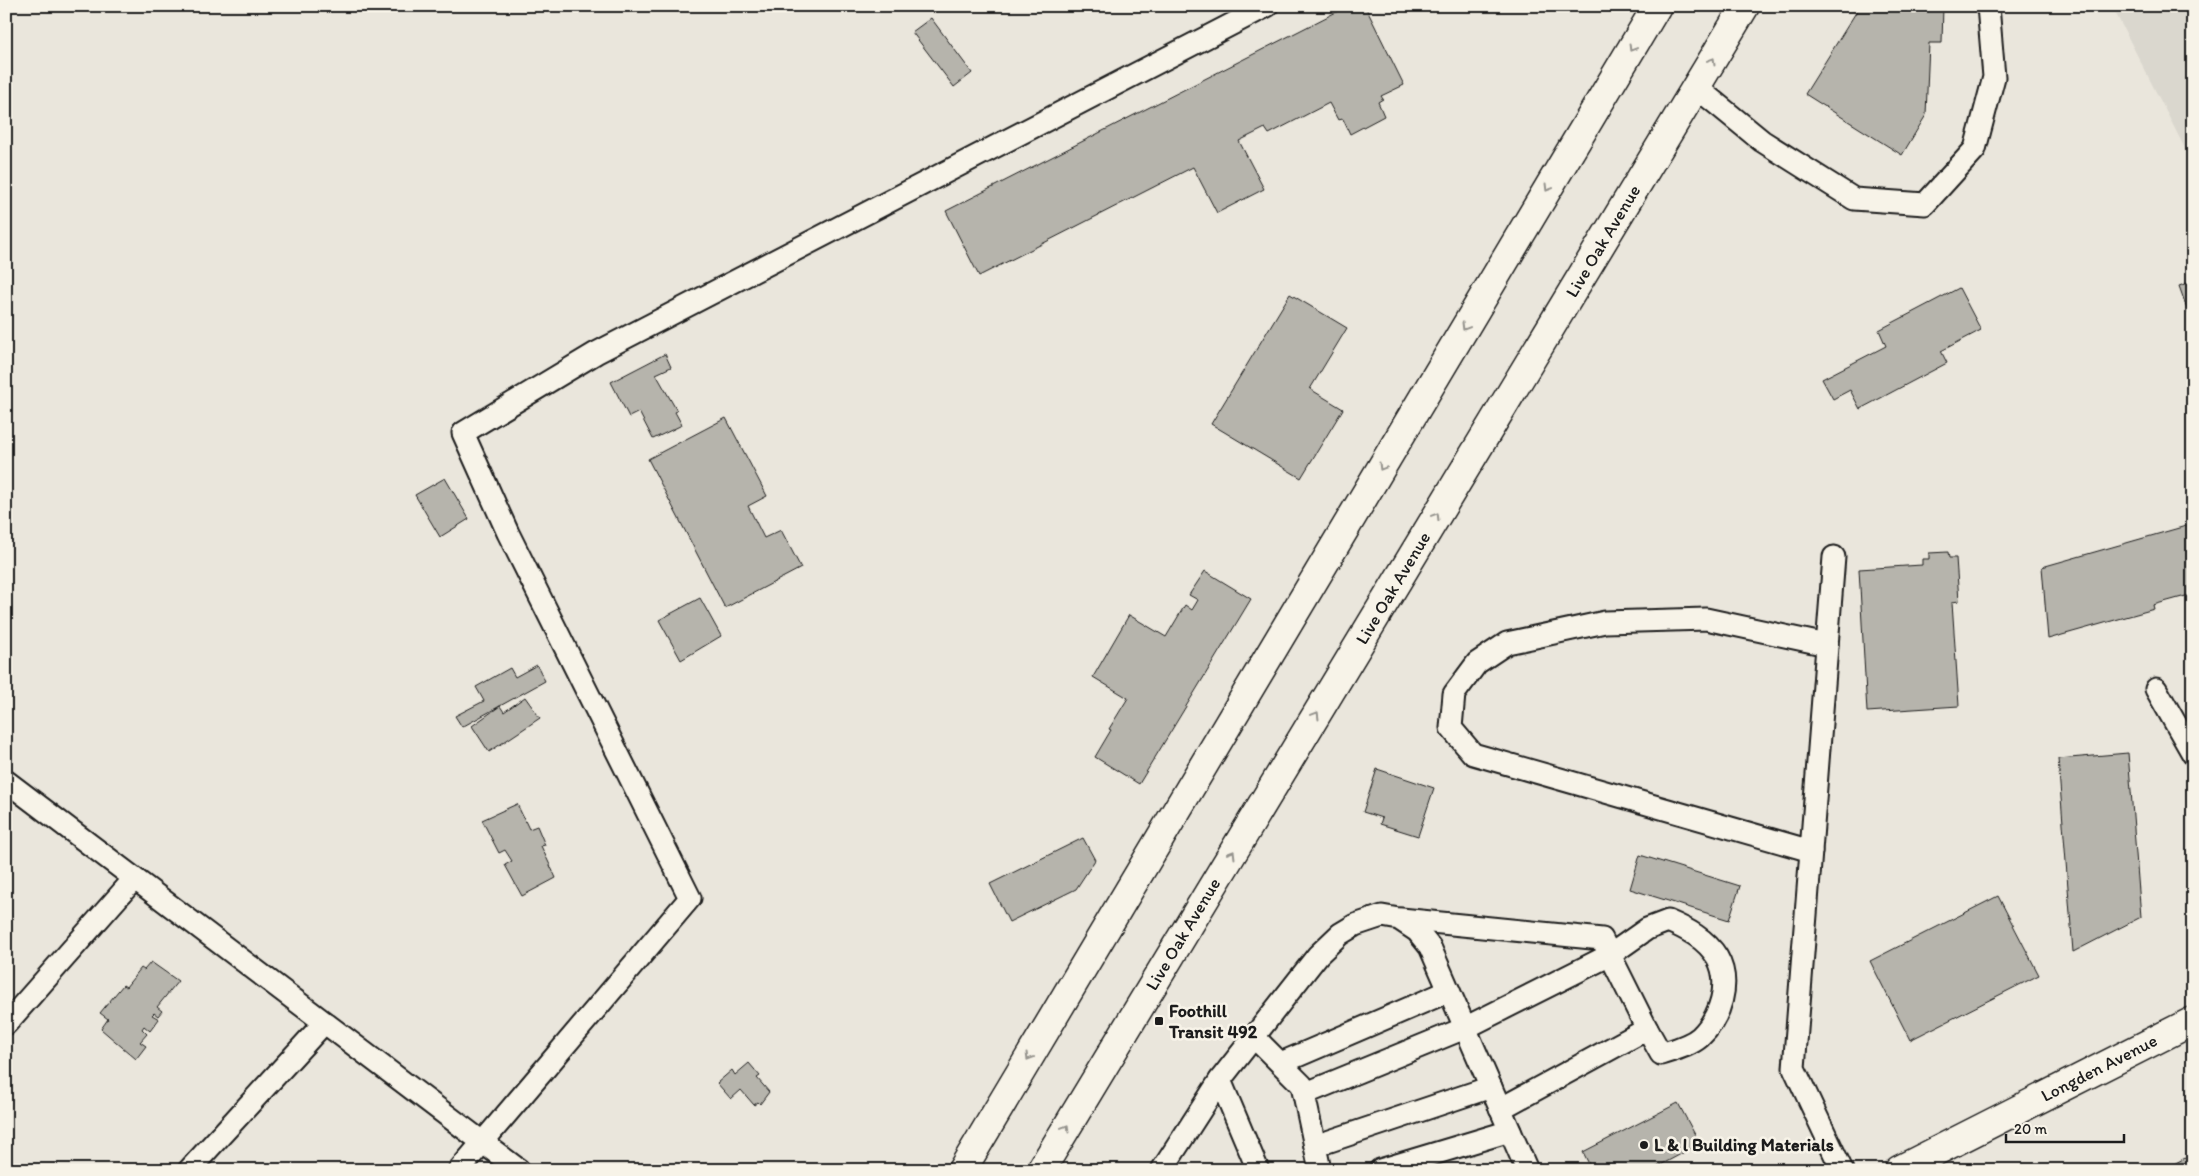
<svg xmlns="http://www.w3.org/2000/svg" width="2199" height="1176" font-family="Itim,sans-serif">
<rect width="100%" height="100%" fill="#eae6dc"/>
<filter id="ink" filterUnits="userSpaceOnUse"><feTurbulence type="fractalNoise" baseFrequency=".02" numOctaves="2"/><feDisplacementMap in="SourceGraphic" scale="10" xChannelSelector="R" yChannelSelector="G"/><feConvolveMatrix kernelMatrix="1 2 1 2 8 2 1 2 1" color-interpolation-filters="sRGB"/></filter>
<g filter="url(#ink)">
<polygon fill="#dad7ce" points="2112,6 2193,6 2193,164"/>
<g fill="#b6b4ac" stroke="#1c1c1c">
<polygon points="1348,6 1365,6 1404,85 1381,96 1383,99 1378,102 1384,116 1350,134 1343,119 1338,120 1329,103 1269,134 1265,128 1239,141 1264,189 1217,213 1193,167 979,276 946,211"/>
<polygon points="1860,6 1943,6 1942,43 1929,43 1926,115 1902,155 1805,94"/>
<polygon points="931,18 972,73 954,87 912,32"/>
<polygon points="2193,281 2193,325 2179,286"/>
<polygon points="1959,288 1981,330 1941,351 1947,363 1860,409 1850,390 1833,399 1822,379 1886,346 1879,330"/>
<polygon points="1290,294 1347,328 1310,389 1343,409 1301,478 1211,424"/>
<polygon points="665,354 671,367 656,374 677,411 675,412 682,425 653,439 639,412 629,417 611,382"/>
<polygon points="726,418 767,496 748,506 764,538 781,530 801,568 725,608 648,459"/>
<polygon points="445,478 469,519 440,537 415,495"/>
<polygon points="2193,524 2193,594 2153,605 2154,609 2048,639 2042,567"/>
<polygon points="1948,552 1949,558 1956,558 1959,601 1952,602 1959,706 1867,712 1859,569 1922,565 1922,559 1929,559 1929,553"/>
<polygon points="1205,571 1251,599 1139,784 1095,757 1111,730 1109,729 1128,698 1093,677 1129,615 1166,637 1185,605 1192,610 1198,600 1189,595"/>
<polygon points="700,598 721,636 681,660 659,620"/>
<polygon points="537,665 545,681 462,727 455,716 484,701 476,687 510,668 515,677"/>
<polygon points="525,697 540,718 489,752 472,726 500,706 504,712"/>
<polygon points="2128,753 2141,917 2073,952 2058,759"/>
<polygon points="1377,769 1434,788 1418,836 1380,824 1382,818 1363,812"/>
<polygon points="517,804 529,829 537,826 545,845 541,846 556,878 522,896 505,865 512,861 505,850 499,853 482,820"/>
<polygon points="1083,838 1095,860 1076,889 1009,922 990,884"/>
<polygon points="1640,855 1740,886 1729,920 1630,889"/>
<polygon points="1998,896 2039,975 1910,1040 1870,961"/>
<polygon points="151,962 178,981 157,1007 162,1011 158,1016 154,1013 152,1015 159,1019 150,1031 144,1026 142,1029 147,1034 140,1042 146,1046 136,1059 101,1029 108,1019 100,1013 123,985 126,987 141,968 144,970"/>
<polygon points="749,1063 760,1076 757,1078 769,1092 760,1104 758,1102 754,1105 741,1090 731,1099 717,1083 732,1070 735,1075"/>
<polygon points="1678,1103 1700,1144 1651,1170 1592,1170 1583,1152"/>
<polygon points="2193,1154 2193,1170 2162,1170"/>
</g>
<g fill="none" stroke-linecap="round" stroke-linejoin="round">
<g stroke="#1c1c1c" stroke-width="25">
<g id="lane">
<polyline points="1696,87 1762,141 1854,199 1925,204 1975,149 1994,77 1988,6"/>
<polyline points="1834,557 1794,1068 1842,1170"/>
<polyline points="2156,689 2193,754"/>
<polyline points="6,781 519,1170"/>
<polyline points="1811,851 1473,754 1451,728 1454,694 1477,663 1507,643 1605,622 1706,619 1827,645"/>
<polyline points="1401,919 1602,939 1647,1029 1500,1109"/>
<polyline points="6,1024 134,879"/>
<polyline points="1254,1037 1302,1085 1320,1170"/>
<polyline points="1281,1063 1449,991"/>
<path d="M1304,1094L1465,1028L1610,955L1647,929L1668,921C1687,929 1706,939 1717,957C1732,983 1720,1018 1700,1037C1690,1046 1673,1050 1661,1054L1647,1029"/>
<polyline points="1315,1146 1491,1087"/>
<polyline points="189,1170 324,1023"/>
<polyline points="459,1170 690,898 508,533 463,433 596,353 1267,6"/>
<polyline points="1162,1170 1220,1080"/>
<polyline points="1258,1170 1220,1080 1318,955 1340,934 1355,925 1382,916 1399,919 1417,931 1430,947 1527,1170"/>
<polyline points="1380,1170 1510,1131"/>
</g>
</g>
<g stroke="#1c1c1c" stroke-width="31">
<polyline id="secondary" points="1899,1170 2193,1021"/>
</g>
<g stroke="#1c1c1c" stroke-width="31">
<g id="primary">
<polyline points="962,1170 1657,6"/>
<polyline points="1041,1170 1745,6"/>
</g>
</g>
<use href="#lane" stroke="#f7f3e8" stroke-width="21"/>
<use href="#secondary" stroke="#f7f3e8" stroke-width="28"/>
<use href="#primary" stroke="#f7f3e8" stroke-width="28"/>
</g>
<defs><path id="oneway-chevron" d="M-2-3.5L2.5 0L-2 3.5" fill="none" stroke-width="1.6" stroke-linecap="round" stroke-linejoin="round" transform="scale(1.25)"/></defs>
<g stroke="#94928c">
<use href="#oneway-chevron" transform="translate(1632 48) rotate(121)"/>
<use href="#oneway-chevron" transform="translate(1712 61) rotate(-59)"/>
<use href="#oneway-chevron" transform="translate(1548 188) rotate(121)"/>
<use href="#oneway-chevron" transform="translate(1465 327) rotate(121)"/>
<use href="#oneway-chevron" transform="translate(1382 467) rotate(121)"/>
<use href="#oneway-chevron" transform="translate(1436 516) rotate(-59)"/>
<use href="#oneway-chevron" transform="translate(1316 715) rotate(-59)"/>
<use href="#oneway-chevron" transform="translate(1232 854) rotate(-59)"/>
<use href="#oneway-chevron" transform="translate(1029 1057) rotate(121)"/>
<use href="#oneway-chevron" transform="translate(1066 1128) rotate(-59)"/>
</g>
</g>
<g fill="#1c1c1c" stroke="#f7f3e8" stroke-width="2">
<rect x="1154" y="1016" width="10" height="10" rx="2.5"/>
<circle cx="1644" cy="1145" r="5"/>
</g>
<g text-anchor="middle" stroke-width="5" stroke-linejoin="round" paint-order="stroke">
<g font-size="18" fill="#1c1c1c" stroke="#f7f3e8">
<text transform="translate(1603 241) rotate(-59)" y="6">Live Oak Avenue</text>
<text transform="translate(1393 588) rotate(-59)" y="6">Live Oak Avenue</text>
<text transform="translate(1183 934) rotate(-59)" y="6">Live Oak Avenue</text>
<text transform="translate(2099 1068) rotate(-27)" y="6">Longden Avenue</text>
</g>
<g font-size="18" font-weight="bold" fill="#1c1c1c" stroke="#f7f3e8" text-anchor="start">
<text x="1169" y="1017">Foothill<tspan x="1169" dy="21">Transit 492</tspan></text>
<text x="1654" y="1151">L &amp; l Building Materials</text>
</g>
</g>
<rect width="2199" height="1176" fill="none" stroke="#f7f3e8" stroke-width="25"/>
<rect x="12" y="12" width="2174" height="1151" fill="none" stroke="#1c1c1c" stroke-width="2" filter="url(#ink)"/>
<path d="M2006 1134v8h118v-8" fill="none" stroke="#1c1c1c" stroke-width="2.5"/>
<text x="2014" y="1134" font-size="15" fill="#1c1c1c" stroke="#f7f3e8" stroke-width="4" paint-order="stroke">20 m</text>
</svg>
